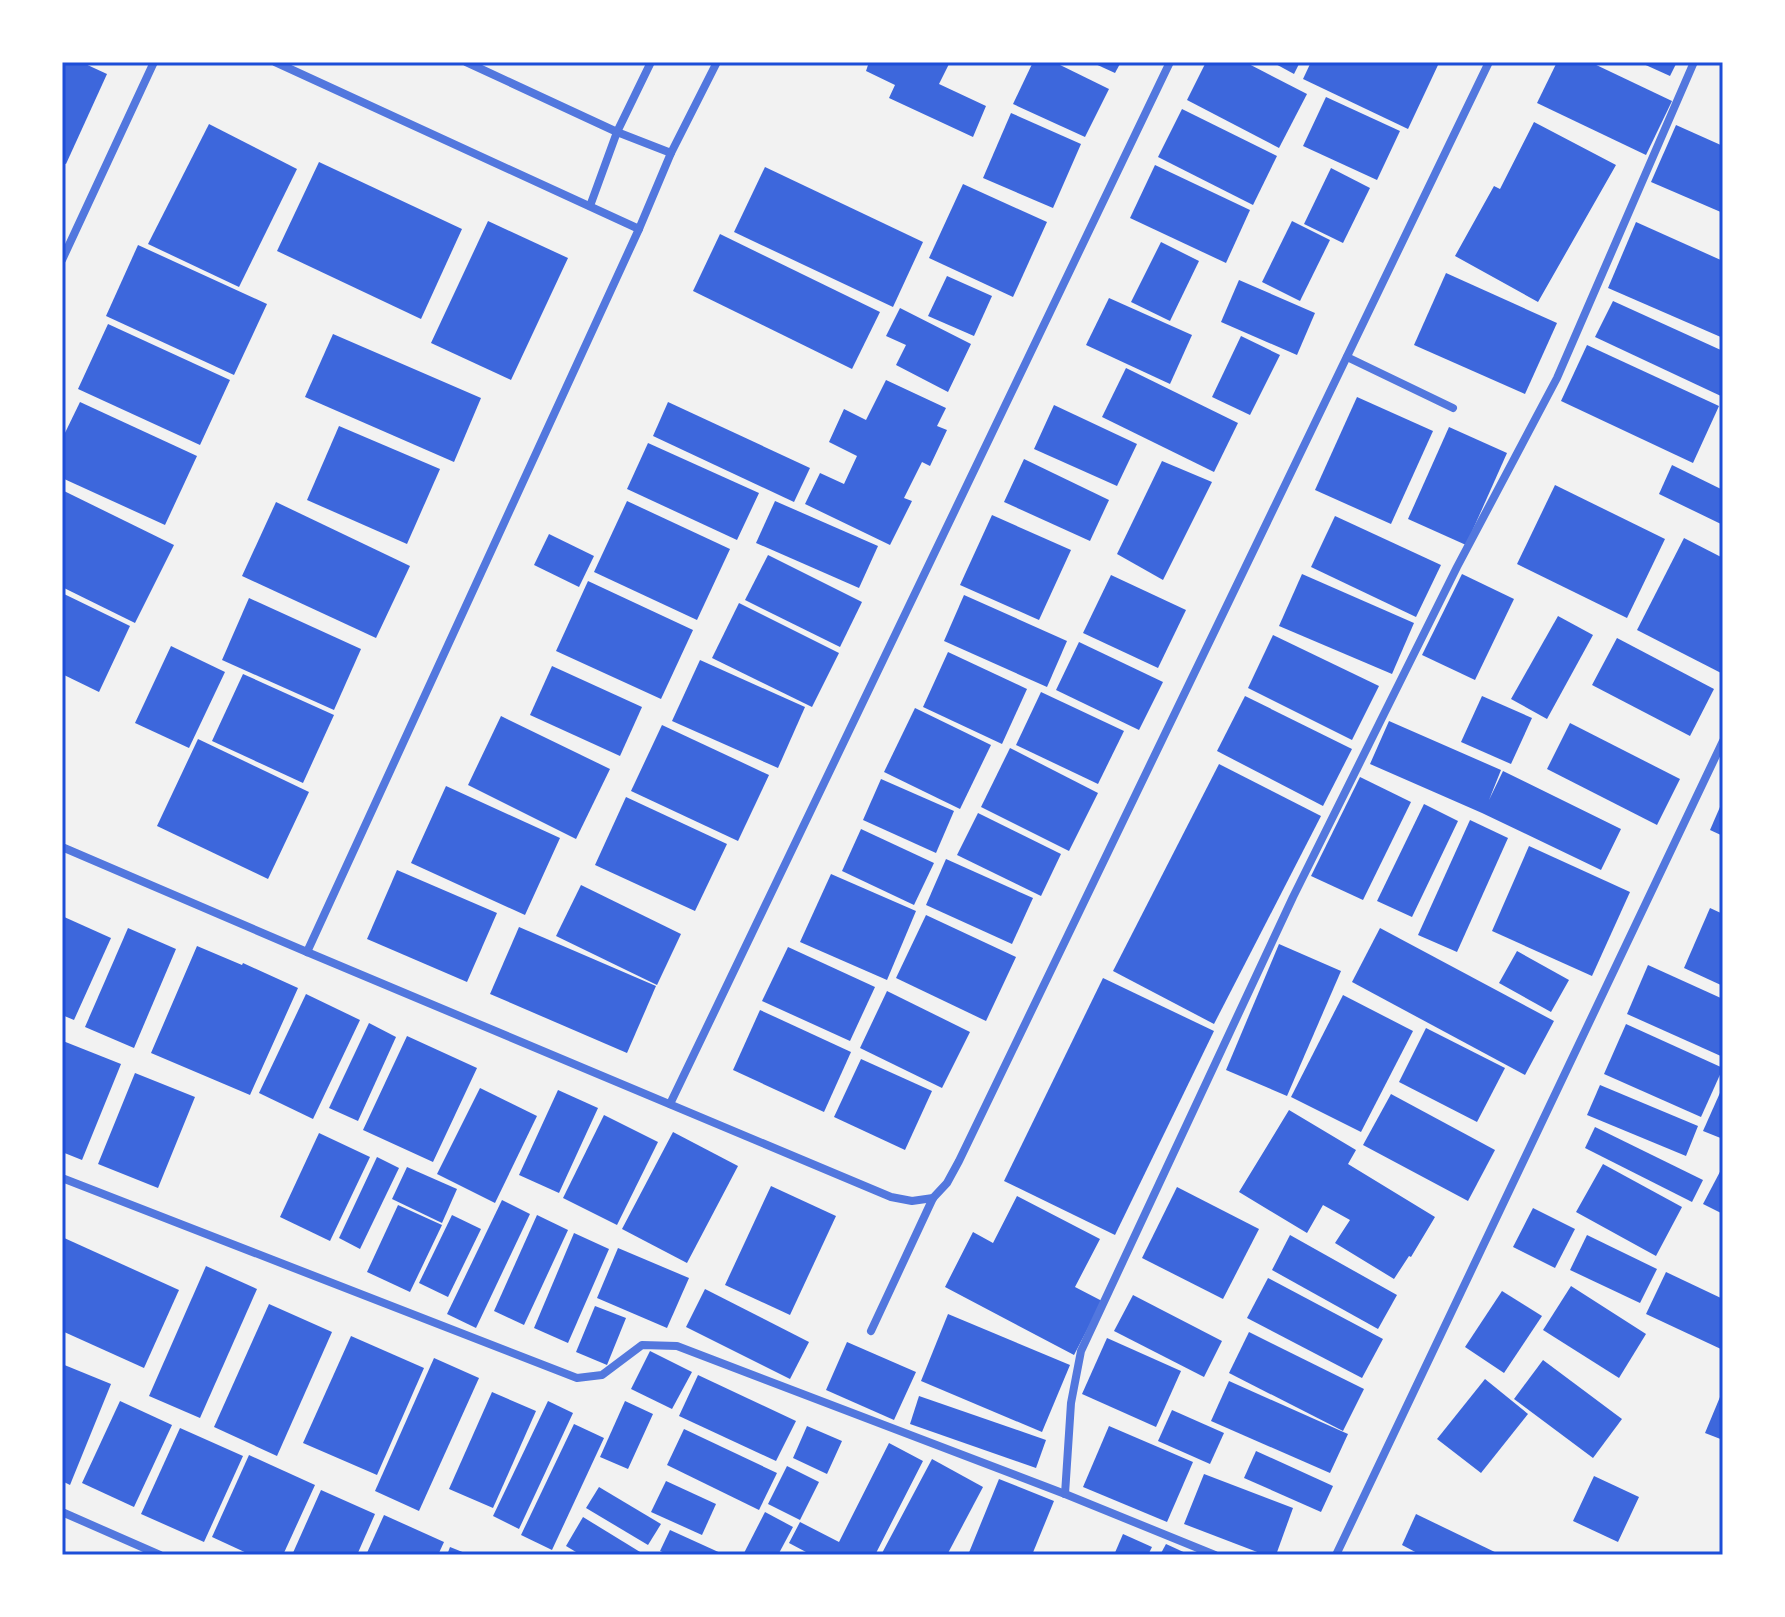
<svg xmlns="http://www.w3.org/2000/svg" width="1785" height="1617" font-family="'Source Sans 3',sans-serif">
<rect width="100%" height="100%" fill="#f2f2f2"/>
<g fill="#3d67dc">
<polygon points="62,62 81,62 107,74 66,164 62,163"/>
<polygon points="869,62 950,62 939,84 986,106 973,137 889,98 895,85 866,71"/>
<polygon points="1033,62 1054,62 1109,89 1085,137 1013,104"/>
<polygon points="1091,62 1121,62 1115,73"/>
<polygon points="1206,62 1245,62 1307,94 1279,148 1187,100"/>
<polygon points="1272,62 1300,62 1294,74"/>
<polygon points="1311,62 1431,62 1438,65 1408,129 1303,79"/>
<polygon points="1557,62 1590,62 1672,101 1646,155 1537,103"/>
<polygon points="1639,62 1677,62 1670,76"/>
<polygon points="1326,97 1400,131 1377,180 1303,146"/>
<polygon points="1182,109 1277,156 1253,205 1158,157"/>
<polygon points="1011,113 1081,144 1053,208 983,178"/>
<polygon points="1534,122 1616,165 1538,302 1455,256 1494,186 1500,189"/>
<polygon points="209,124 297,169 239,287 148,244"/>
<polygon points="1676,125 1723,146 1723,213 1651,182"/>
<polygon points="319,162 462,229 421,319 277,251"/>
<polygon points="1155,165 1250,210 1226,263 1130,218"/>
<polygon points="765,167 923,242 893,307 734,232"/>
<polygon points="1331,168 1370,188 1343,243 1304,224"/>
<polygon points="963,184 1047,222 1013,297 929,258"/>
<polygon points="488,221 568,258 511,380 431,343"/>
<polygon points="1292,221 1330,240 1300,301 1262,282"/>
<polygon points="1636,222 1723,261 1723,338 1608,288"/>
<polygon points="720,234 880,312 852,369 693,291"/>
<polygon points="1161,242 1199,261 1170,321 1131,302"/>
<polygon points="138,245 267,304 234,375 106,316"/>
<polygon points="1446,273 1557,323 1525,394 1414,345"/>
<polygon points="947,276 992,296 974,336 928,316"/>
<polygon points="1239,280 1315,313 1297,355 1221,322"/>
<polygon points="1109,298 1192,335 1170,384 1086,345"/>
<polygon points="1613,301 1723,351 1723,397 1595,337"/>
<polygon points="900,308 971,344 948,392 896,365 906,345 886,336"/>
<polygon points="108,324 230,380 200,445 78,389"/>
<polygon points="333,334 481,398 454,462 305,397"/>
<polygon points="1241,336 1280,355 1250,415 1212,397"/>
<polygon points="1587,345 1719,406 1693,463 1561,401"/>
<polygon points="1126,368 1238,423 1214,472 1102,417"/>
<polygon points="886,380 946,408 937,426 947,430 930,466 922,462 904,498 912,501 890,545 805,504 820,473 844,484 857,456 829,442 844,409 866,420"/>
<polygon points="1357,397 1433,431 1391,524 1315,490"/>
<polygon points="80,402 197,456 165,525 62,478 62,439"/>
<polygon points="668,402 810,468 794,502 653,436"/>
<polygon points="1054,405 1137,444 1117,486 1034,449"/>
<polygon points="339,426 440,469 407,544 307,500"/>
<polygon points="1449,427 1507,453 1466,545 1408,519"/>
<polygon points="648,443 759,493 737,540 627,489"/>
<polygon points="1024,459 1109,500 1090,541 1004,502"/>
<polygon points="1162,461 1212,482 1163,580 1117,554"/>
<polygon points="1672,465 1723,490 1723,525 1659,494"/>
<polygon points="1555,485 1665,539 1627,618 1517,564"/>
<polygon points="62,490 174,545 135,623 62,587"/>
<polygon points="627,501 730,549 697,620 594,572"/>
<polygon points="775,501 878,546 859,588 756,543"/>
<polygon points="276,502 410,566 376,638 242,576"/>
<polygon points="992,515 1071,550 1039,620 960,585"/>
<polygon points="1335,516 1441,565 1416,617 1311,567"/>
<polygon points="549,534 594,556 579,587 534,565"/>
<polygon points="1684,538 1723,558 1723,674 1637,630"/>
<polygon points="768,555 862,602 840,647 745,600"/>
<polygon points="1302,574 1414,623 1392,674 1279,626"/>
<polygon points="1462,574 1514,599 1475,680 1422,655"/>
<polygon points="1111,575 1186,610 1158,668 1083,633"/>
<polygon points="588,581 693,630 661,699 556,651"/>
<polygon points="62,593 130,626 99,692 62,674"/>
<polygon points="964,595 1067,641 1047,687 944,641"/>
<polygon points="249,598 361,649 334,710 222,660"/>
<polygon points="739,603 839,653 812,707 712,658"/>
<polygon points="1558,616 1593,635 1547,719 1511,699"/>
<polygon points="1273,635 1379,686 1352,740 1248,688"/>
<polygon points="1617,638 1714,689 1690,736 1592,685"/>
<polygon points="1079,642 1163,682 1139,730 1056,690"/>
<polygon points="171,646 225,672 189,748 135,723"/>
<polygon points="948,652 1027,689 1002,744 923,707"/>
<polygon points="700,660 805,707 778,768 672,721"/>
<polygon points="552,666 642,707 620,756 530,715"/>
<polygon points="243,674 334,715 303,783 212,741"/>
<polygon points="1041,692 1124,731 1098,784 1016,745"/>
<polygon points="1245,696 1352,749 1323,806 1217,751"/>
<polygon points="1482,696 1532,718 1511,764 1461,742"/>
<polygon points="915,708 991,745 960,809 884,772"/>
<polygon points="501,716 610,769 576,839 468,785"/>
<polygon points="1389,721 1501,770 1489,800 1503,771 1621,829 1601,870 1482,813 1370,764"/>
<polygon points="1570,723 1680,779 1657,825 1547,769"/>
<polygon points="662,725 769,775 738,841 631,791"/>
<polygon points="198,739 309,792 268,879 157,826"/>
<polygon points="1010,748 1098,793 1069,851 981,807"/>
<polygon points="1219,764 1321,816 1214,1024 1113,971"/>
<polygon points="1360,777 1411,802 1363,900 1311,876"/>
<polygon points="881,779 954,811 936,853 863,820"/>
<polygon points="446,786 560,838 525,915 411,863"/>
<polygon points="626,797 727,844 695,911 595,865"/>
<polygon points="1723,800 1723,836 1710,830"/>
<polygon points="1424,804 1458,821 1412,917 1377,901"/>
<polygon points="978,813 1061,854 1041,896 957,855"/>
<polygon points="1470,820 1508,838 1457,952 1418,935"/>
<polygon points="861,829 934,863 914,905 842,871"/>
<polygon points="1529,846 1630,892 1592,976 1492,931"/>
<polygon points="946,859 1033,898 1012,944 926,905"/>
<polygon points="397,870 497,913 467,982 367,939"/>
<polygon points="831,874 916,911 887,980 800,942"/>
<polygon points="581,885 681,934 657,985 556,936"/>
<polygon points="1710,908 1723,914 1723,986 1684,968"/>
<polygon points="926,915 1016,957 986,1021 896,978"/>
<polygon points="62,916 111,938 74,1020 62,1015"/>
<polygon points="519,927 656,986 627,1053 490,994"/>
<polygon points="128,928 176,949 134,1048 85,1027"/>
<polygon points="1380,928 1554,1021 1525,1075 1352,982"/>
<polygon points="1279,944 1341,971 1287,1096 1226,1070"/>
<polygon points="197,946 242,965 243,963 298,988 250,1095 151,1053"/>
<polygon points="788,947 875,987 850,1041 762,1001"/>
<polygon points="1517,951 1569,980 1551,1012 1499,983"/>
<polygon points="1648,965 1723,999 1723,1057 1627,1014"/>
<polygon points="1103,978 1214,1031 1115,1235 1004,1181"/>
<polygon points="887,991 970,1032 942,1088 860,1048"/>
<polygon points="306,994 360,1020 313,1119 259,1093"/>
<polygon points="1343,995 1413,1031 1361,1132 1291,1097"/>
<polygon points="760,1010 851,1052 824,1112 733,1070"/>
<polygon points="369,1023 396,1037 358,1121 329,1108"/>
<polygon points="1626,1024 1723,1068 1701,1117 1604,1074"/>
<polygon points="1426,1028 1505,1068 1477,1122 1399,1082"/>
<polygon points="407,1036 477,1068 433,1162 363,1130"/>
<polygon points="63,1041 121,1064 82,1160 62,1152"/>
<polygon points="861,1059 932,1091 905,1150 834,1117"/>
<polygon points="135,1073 195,1097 158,1188 98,1164"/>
<polygon points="1600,1085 1698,1126 1686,1156 1587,1115"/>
<polygon points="1723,1086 1723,1139 1703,1131"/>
<polygon points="480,1088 537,1116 495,1203 437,1174"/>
<polygon points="558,1090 598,1108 559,1193 519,1175"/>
<polygon points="1391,1094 1495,1150 1468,1201 1363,1145"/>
<polygon points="1289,1110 1356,1150 1348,1164 1435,1217 1411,1257 1409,1256 1394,1279 1335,1243 1350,1220 1323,1205 1307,1233 1239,1192"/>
<polygon points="604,1115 658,1142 617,1225 563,1198"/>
<polygon points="1595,1127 1703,1180 1692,1202 1585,1148"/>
<polygon points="673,1132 738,1166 687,1263 622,1229"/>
<polygon points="319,1133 370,1157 330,1241 280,1217"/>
<polygon points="377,1157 399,1168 360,1249 339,1238"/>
<polygon points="1603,1164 1682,1207 1656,1256 1576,1212"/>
<polygon points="1723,1166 1723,1214 1703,1204"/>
<polygon points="407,1167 457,1189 442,1223 392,1199"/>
<polygon points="771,1186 836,1216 790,1315 725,1285"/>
<polygon points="1177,1187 1259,1229 1223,1299 1142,1258"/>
<polygon points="1017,1196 1100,1239 1075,1287 1102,1301 1074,1355 945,1287 973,1232 993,1243"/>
<polygon points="502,1200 530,1214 476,1328 447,1314"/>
<polygon points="398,1205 442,1225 410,1292 367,1272"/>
<polygon points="1533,1208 1575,1229 1555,1268 1513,1247"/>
<polygon points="452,1215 481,1229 448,1297 419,1283"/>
<polygon points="537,1215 568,1230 524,1325 494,1311"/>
<polygon points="574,1233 609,1249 568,1343 534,1328"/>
<polygon points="1290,1235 1397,1295 1378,1329 1272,1270"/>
<polygon points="1587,1235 1657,1269 1640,1303 1570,1270"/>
<polygon points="62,1237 179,1290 144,1368 62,1331"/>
<polygon points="618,1248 689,1278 667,1328 597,1298"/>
<polygon points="206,1266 257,1289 200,1418 149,1396"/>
<polygon points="1666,1272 1723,1299 1723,1350 1646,1314"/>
<polygon points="1268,1278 1383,1339 1362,1378 1247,1318"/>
<polygon points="1571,1286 1646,1334 1619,1378 1543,1330"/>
<polygon points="705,1289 809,1342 790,1379 686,1327"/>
<polygon points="1502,1291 1542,1316 1504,1373 1465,1347"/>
<polygon points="1133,1295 1222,1341 1204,1377 1114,1331"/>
<polygon points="269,1304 332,1332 277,1456 214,1427"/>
<polygon points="595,1306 626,1318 607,1365 576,1352"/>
<polygon points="948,1314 1070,1365 1042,1432 921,1381"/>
<polygon points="1249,1332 1364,1389 1343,1431 1229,1373"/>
<polygon points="351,1336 424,1368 377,1475 303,1443"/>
<polygon points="1107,1338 1181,1371 1156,1427 1082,1394"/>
<polygon points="847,1342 916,1372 894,1420 826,1390"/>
<polygon points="650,1351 692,1372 672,1409 631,1389"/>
<polygon points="434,1358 479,1378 419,1511 375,1491"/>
<polygon points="1543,1360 1622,1419 1593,1458 1514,1399"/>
<polygon points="62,1364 111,1384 70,1485 62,1481"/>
<polygon points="698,1375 796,1421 776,1461 679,1416"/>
<polygon points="1485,1379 1528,1414 1481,1473 1437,1439"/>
<polygon points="1229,1381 1348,1434 1330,1473 1211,1421"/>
<polygon points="492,1392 536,1411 493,1508 449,1489"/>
<polygon points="919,1396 1046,1440 1036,1468 910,1424"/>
<polygon points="1720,1397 1723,1398 1723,1440 1705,1433"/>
<polygon points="120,1401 172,1425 134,1507 82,1483"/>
<polygon points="548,1401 573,1413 519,1529 493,1516"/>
<polygon points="625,1401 653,1414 628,1469 600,1457"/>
<polygon points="1172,1410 1224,1433 1210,1464 1158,1441"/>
<polygon points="574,1424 604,1438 552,1550 521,1535"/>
<polygon points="807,1426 842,1441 827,1474 793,1458"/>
<polygon points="1109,1426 1193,1462 1167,1522 1083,1487"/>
<polygon points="180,1428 243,1456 204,1542 141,1514"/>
<polygon points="684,1429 777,1473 759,1510 667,1465"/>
<polygon points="889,1443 923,1461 875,1555 805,1555 806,1552 789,1543 800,1522 839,1542"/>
<polygon points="1256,1451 1333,1486 1321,1512 1244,1478"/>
<polygon points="249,1455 315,1485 283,1555 251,1555 212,1537"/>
<polygon points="932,1459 983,1487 947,1555 881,1555"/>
<polygon points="787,1466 819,1482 800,1520 768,1504"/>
<polygon points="1204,1474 1293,1508 1276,1555 1265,1555 1184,1524"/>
<polygon points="1594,1476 1639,1497 1618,1542 1573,1521"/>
<polygon points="999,1479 1054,1501 1032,1555 968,1555"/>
<polygon points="666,1481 716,1504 702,1535 651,1512"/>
<polygon points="599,1487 661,1524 648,1545 586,1508"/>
<polygon points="321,1490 375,1514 357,1555 292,1555"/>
<polygon points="765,1512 793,1527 778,1555 743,1555"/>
<polygon points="1416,1514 1501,1555 1421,1555 1402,1545"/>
<polygon points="384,1515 444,1542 438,1555 366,1555"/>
<polygon points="583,1517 645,1555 581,1555 566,1546"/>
<polygon points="670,1530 725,1555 670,1555 660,1551"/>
<polygon points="1123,1534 1152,1547 1148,1555 1114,1555"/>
<polygon points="1166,1544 1190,1555 1160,1555"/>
<polygon points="450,1547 470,1555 447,1555"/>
</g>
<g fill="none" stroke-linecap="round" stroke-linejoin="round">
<g stroke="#5277de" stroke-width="8">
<polyline points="275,62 639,229"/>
<polyline points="466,62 617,132 671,153"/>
<polyline points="590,206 617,132 651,62"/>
<polyline points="62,260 154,62"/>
<polyline points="1347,357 1453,408"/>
<polyline points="62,847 307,952 891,1197 912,1201 933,1198"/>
<polyline points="307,952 639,229 671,153 717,62"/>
<polyline points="670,1104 1170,62"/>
<polyline points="62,1178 577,1378 602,1375 642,1345 677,1346 1065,1494 1215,1555"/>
<polyline points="871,1331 933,1198 947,1183 959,1161 1489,62"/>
<polyline points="1065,1494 1071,1403 1081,1351 1293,897 1457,567 1557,378 1694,62"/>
<polyline points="62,1512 160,1555"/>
<polyline points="1336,1555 1723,741"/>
</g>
</g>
<rect width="1785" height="1617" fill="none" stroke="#ffffff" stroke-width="128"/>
<rect x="64" y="64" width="1657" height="1489" fill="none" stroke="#1d4ed8" stroke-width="3"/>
</svg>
